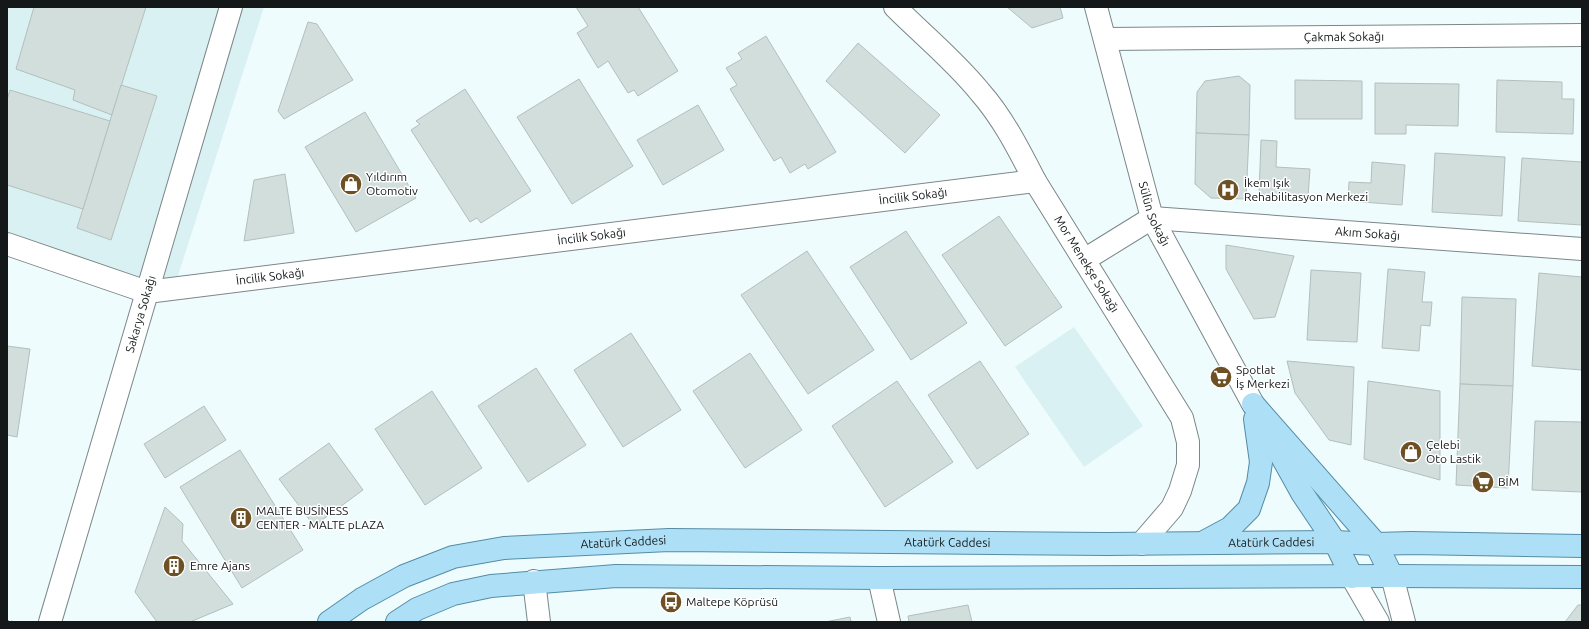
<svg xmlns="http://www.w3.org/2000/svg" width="1589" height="629" font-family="Ubuntu,sans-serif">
<rect width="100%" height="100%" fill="#effcfe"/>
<g fill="#daf1f3">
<polygon points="7,7 264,7 175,285 135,287 7,248"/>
<polygon points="1074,327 1143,426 1084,467 1015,367"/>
</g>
<g fill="#d2dedb" stroke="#b3bfbc">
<polygon points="34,7 146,7 112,115 73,100 75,90 16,69"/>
<polygon points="576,7 638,7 678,71 638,96 634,90 628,93 608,61 598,68 577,33 588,26"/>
<polygon points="1007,7 1060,7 1063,18 1032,28"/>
<polygon points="308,22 317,24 353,80 284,119 278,111"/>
<polygon points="766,36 836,152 808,169 805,164 790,173 781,157 774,161 730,89 737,85 726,68 742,59 738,53"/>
<polygon points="858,43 940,115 905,153 826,81"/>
<polygon points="1239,76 1250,85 1249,135 1196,133 1197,92 1205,81"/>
<polygon points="579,79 633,166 572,204 517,117"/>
<polygon points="1295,80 1362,81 1362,119 1295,119"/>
<polygon points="1497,80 1562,82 1562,99 1574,99 1573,134 1496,132"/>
<polygon points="1375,83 1459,84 1458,126 1406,125 1406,134 1375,134"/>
<polygon points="121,85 157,96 111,240 77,228"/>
<polygon points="465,89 531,191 481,223 477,218 470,222 411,130 420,124 416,121"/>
<polygon points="10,90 110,121 83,209 7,185 7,100"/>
<polygon points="698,105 724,150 663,185 637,140"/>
<polygon points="365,112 416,198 356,232 305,147"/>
<polygon points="1196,133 1249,135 1246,199 1211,198 1195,184"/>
<polygon points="1261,140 1277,141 1276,167 1310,169 1308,197 1259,194"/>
<polygon points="1435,153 1505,157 1502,216 1432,212"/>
<polygon points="1522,158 1582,162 1582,225 1518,221"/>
<polygon points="1372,162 1405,165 1402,205 1348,201 1349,182 1371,183"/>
<polygon points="285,174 294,233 244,241 254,180"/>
<polygon points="999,216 1062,307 1005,346 942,255"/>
<polygon points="906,231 967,323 911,360 850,267"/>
<polygon points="1226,245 1294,256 1275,317 1254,319 1226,269"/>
<polygon points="807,251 874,350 808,394 741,295"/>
<polygon points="1388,269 1425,272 1422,302 1432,302 1430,326 1421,325 1419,351 1382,348"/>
<polygon points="1311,270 1361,273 1357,342 1307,340"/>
<polygon points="1539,273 1582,277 1582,370 1532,366"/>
<polygon points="1462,297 1516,299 1513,386 1460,384"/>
<polygon points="631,333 681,410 623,447 574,370"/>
<polygon points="7,346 30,349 17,437 7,435"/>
<polygon points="750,353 802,430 745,468 693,391"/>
<polygon points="980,361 1029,434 977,469 928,395"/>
<polygon points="1287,361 1354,367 1351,445 1329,440 1295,393"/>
<polygon points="536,368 586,445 528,482 478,406"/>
<polygon points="897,381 953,462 885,507 832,426"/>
<polygon points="1368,381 1440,391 1440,480 1364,459"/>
<polygon points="1460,384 1513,386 1508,488 1456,485"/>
<polygon points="432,391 482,468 425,505 375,429"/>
<polygon points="204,406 226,440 165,478 144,444"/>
<polygon points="1535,421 1582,422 1582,492 1532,490"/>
<polygon points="329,443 363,490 314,526 279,479"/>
<polygon points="240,450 303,550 242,588 180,487"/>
<polygon points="165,507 183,524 182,541 233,604 190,622 157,622 135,592"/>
<polygon points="968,605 972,622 909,622 908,616"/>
<polygon points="1578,605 1582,605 1582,622 1565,622"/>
<polygon points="850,617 851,622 825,622"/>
</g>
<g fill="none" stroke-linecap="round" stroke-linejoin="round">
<g stroke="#7b8788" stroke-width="24">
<g id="minor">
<path id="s1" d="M895,7C923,35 955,61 980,92C1003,118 1019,150 1035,181L1182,418L1188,442V465L1180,491L1172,508L1141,544"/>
<path id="s2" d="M1096,7L1152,218L1253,404"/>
<path id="s3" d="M1106,39L1582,35"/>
<path id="s4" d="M7,244L147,292L1035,181"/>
<path id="s5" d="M1084,260L1152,218L1582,249"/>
<polyline points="1392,576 1404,622"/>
<polyline points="1352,577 1378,622"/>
<polyline points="879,578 889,622"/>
<polyline points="534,581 539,622"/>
<path id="s6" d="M50,622L231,7"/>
</g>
</g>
<g stroke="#548ca6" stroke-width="24">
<g id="major">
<polyline points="1253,404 1376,544 1392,576"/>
<polyline points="1271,437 1302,493 1335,542 1352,577"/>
<polyline points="1204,542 1230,528 1249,509 1258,483 1261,462 1255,419"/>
<path id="s7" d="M329,622L362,599L404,576L453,557L504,548L669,540L1107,544L1335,542L1376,544L1411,543L1582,546"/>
<polyline points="397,622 417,609 453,594 491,586 616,576 879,578 1392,576 1582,577"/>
</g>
</g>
<polyline stroke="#939d9e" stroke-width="2.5" stroke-dasharray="2 2" stroke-linecap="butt" points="7,621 12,622"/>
<use href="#minor" stroke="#fff" stroke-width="22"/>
<use href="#major" stroke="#ade0f7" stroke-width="22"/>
</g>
<defs>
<g id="shop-disc" transform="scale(1.15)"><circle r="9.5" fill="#6d5023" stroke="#fff"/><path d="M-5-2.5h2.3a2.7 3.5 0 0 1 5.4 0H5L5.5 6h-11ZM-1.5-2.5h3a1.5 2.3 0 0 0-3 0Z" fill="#fff"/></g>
<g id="hospital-disc" transform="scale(1.15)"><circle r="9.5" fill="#6d5023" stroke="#fff"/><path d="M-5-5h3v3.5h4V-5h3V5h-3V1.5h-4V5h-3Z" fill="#fff"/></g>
<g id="supermarket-disc" transform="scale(1.15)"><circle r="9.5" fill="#6d5023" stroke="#fff"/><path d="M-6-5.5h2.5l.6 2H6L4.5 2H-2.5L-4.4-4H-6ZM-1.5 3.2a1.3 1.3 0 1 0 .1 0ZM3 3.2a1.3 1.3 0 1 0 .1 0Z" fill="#fff"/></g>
<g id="building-disc" transform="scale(1.15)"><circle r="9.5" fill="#6d5023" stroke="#fff"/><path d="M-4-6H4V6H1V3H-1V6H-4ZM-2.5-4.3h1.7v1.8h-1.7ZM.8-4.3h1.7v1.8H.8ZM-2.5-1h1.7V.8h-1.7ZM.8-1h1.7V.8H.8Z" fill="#fff"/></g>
<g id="bus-disc" transform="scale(1.15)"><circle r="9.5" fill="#6d5023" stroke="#fff"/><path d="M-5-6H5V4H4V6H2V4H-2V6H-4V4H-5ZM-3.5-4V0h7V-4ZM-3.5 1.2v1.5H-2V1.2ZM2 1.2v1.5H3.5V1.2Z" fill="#fff"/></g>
</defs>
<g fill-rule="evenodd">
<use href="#shop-disc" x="351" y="184"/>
<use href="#hospital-disc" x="1228" y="190"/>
<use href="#supermarket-disc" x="1221" y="377"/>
<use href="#shop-disc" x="1411" y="452"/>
<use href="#supermarket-disc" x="1483" y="482"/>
<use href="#building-disc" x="241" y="518"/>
<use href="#building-disc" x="174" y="566"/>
<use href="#bus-disc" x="671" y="602"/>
</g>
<g text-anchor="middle" stroke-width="3" stroke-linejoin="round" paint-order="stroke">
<g font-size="12" fill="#141819" stroke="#fff">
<text dy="4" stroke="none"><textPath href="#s3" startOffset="238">Çakmak Sokağı</textPath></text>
<text dy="4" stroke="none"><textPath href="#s4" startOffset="920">İncilik Sokağı</textPath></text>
<text dy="4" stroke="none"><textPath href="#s2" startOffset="215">Sülün Sokağı</textPath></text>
<text dy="4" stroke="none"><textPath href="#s5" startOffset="296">Akım Sokağı</textPath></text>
<text dy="4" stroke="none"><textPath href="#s4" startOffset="596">İncilik Sokağı</textPath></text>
<text dy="4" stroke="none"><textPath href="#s1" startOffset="323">Mor Menekşe Sokağı</textPath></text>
<text dy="4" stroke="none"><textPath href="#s4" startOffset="272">İncilik Sokağı</textPath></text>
<text dy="4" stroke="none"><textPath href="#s6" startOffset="321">Sakarya Sokağı</textPath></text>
<text dy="4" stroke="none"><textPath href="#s7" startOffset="312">Atatürk Caddesi</textPath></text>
<text dy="4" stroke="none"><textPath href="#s7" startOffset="960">Atatürk Caddesi</textPath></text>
<text dy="4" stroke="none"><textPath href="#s7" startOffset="636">Atatürk Caddesi</textPath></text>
</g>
<g font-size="12" fill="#141819" stroke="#fff" text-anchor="start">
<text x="366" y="181">Yıldırım<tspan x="366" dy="14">Otomotiv</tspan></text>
<text x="1244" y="187">İkem Işık<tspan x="1244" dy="14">Rehabilitasyon Merkezi</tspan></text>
<text x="1236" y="374">Spotlat<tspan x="1236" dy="14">İş Merkezi</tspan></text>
<text x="1426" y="449">Çelebi<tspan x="1426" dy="14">Oto Lastik</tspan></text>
<text x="1498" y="486">BİM</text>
<text x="256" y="515">MALTE BUSİNESS<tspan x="256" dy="14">CENTER - MALTE pLAZA</tspan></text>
<text x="190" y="570">Emre Ajans</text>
<text x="686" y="606">Maltepe Köprüsü</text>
</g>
</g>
<rect width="1589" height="629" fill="none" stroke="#141819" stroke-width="16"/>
</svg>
